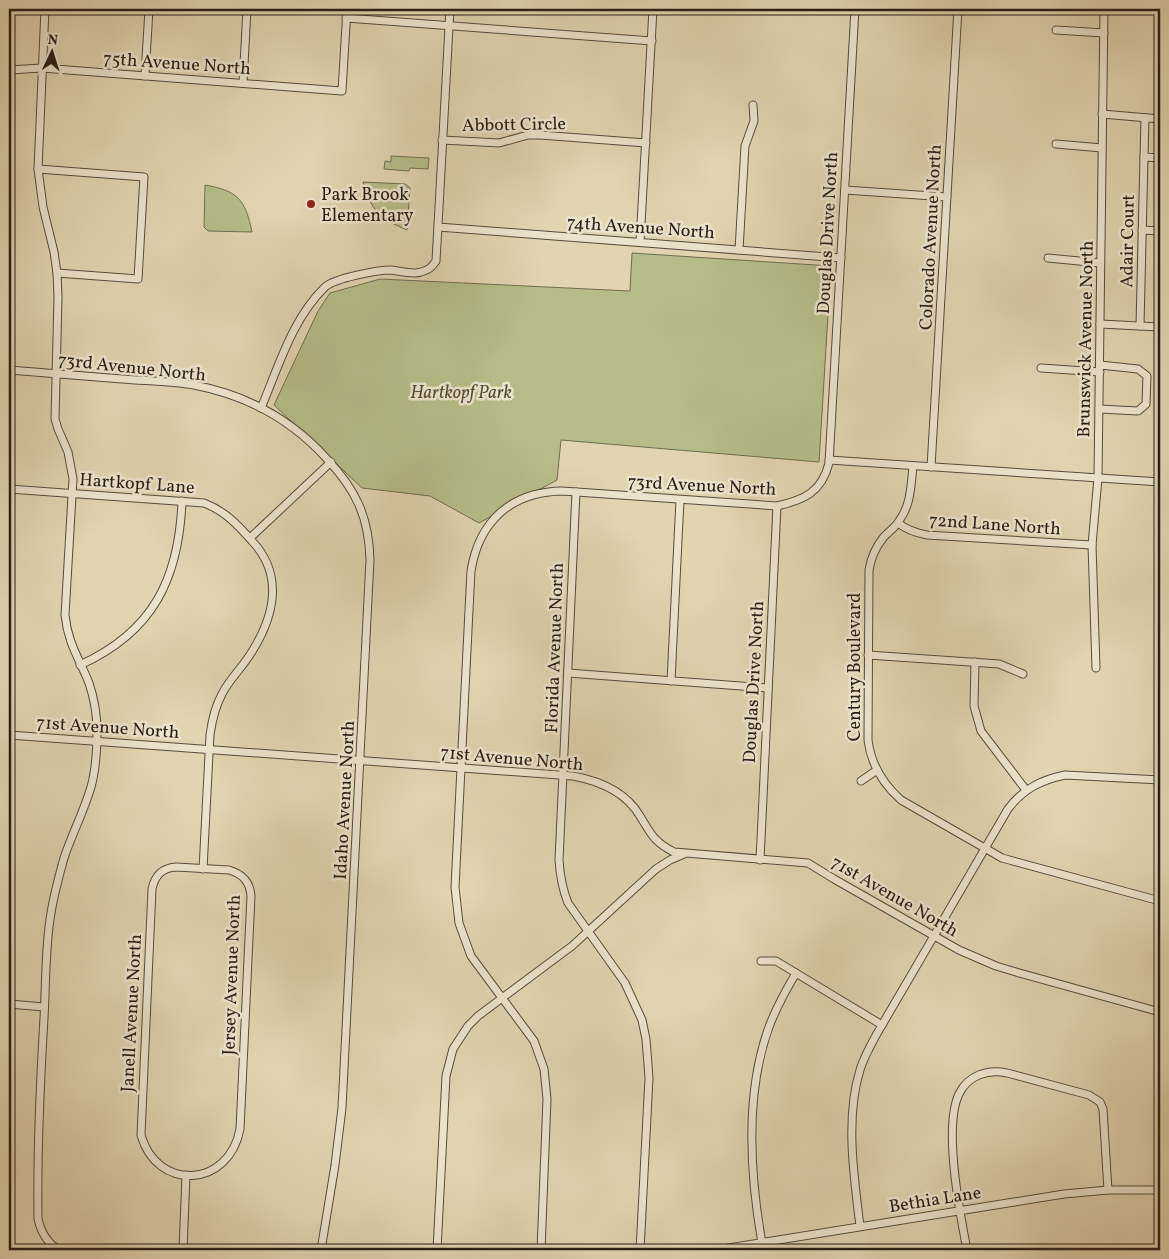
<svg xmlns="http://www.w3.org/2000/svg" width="1169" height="1259" font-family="Vollkorn,serif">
<rect width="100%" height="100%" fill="#e1d4b1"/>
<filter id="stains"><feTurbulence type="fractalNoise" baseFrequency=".004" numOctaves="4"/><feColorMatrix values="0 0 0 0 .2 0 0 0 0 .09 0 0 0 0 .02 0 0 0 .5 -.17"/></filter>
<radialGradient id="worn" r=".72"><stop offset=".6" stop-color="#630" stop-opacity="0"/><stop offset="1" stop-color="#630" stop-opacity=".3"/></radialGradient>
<g fill="#b6bc89" stroke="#706d50">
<polygon points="391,156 429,158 428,169 410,168 409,171 384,169 385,161 391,162"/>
<path d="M363,182L405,184L410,188L407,230C379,218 372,212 363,182Z"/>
<path d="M205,185C238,191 245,199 252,232L208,231L204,227Z"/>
<polygon points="632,253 831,266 819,462 561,440 557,480 479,523 430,496 362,488 274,405 318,311 330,293 380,279 630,291"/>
</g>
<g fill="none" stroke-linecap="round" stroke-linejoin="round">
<g stroke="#574c3d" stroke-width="9">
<g id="minor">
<path d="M45,9L38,169L43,207L54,252L57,273L58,297L55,419L58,429L68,452L73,479L65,615C68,644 79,658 89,683C94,698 97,714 97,731C97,749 96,769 91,787C84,811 72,834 64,858C59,876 54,894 51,913C45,947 46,984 44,1018C40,1085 37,1152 38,1219C41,1232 47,1243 59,1250"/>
<polyline points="346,18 652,41"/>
<polyline points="1056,30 1104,33"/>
<polyline points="9,70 42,68 342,91 347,9"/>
<polyline points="145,76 149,9"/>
<polyline points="243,83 247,9"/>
<polyline points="1102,114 1160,119"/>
<polyline points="1145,118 1144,157 1160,158"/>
<polyline points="442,140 499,143 528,135 540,135 646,143"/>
<polyline points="1056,144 1102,148"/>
<polyline points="38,169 144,177 138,279 57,273"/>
<polyline points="845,190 947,197"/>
<polyline points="438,227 841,258"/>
<polyline points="1142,230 1160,231"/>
<polyline points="640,242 653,9"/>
<polyline points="739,250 745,146 754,121 753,105"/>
<polyline points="1048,258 1100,263"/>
<polyline points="1100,324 1160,327"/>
<polyline points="1140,326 1144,157"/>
<polyline points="1041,368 1100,372"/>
<path d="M9,370C47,373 84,376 122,379C146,381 170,381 194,385C246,395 292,420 327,459C356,490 369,517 370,560L342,1108L335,1165L321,1250"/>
<path d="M261,408C279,366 292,319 325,287C335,278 378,270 391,270C400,271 413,275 421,272C429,270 432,267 436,261L450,9"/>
<polyline points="1099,409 1138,411 1146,404 1147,376 1138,369 1100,365"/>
<polyline points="829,460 1160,482"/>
<path d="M913,466C911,485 911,505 899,521C895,528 888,532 883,538C875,548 871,558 869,570L868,740C871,765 883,784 901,800L1002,858L1160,901"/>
<polyline points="931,467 958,9"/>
<path d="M9,489L204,503C225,511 238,525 252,541C283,574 275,614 253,650C244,666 230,678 222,694C215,707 212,720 210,735L203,869"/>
<path d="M576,492L559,860C560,876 562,888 568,903L625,983L642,1020L646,1039L649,1078L640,1250"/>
<path d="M898,523C907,530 916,533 927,535L1092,545"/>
<polyline points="250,538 331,462"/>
<polyline points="868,655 999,664 1023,674"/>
<polyline points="975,662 974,706 981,731 1026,790"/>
<path d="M80,665C153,632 179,579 182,501"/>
<polyline points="1096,668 1092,545 1098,478 1104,9"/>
<polyline points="568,673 768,688"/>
<polyline points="671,681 680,500"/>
<path d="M9,735L573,776C600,781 626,792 640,816C651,834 654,842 674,852L808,863L834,879L959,950L996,966L1016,972L1160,1012"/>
<polyline points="861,781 877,770"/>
<polyline points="760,860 777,506"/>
<path d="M176,867L229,870C243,874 250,882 251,896L240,1129C229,1188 157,1192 141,1135L152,889C155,875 162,868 176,867Z"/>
<polyline points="761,961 776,961 882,1025"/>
<polyline points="9,1004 44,1007"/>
<path d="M860,1226C854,1177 845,1118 860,1070C865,1054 874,1039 882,1025L1008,809C1023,789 1041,780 1065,775L1160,780"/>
<path d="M762,1243C750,1175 745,1093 769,1027C776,1008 786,990 796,973"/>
<polyline points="183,1250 186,1175"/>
<polyline points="437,1250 446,1076 453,1049 468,1026 478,1016 572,946 656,869 670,860 684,854"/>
<path d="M541,1250L547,1099L544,1069L534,1041L471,956L459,923L455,887L471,571C479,521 511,492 562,491L777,506C804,500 822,492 829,463L855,9"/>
<polyline points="716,1250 1064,1194 1108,1190 1160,1190"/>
<path d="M967,1250C960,1214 943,1127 959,1094C968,1075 988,1069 1007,1073L1089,1095L1100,1102L1103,1109L1108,1190"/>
</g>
</g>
<use href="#minor" stroke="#ece3cc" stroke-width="7"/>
</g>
<circle fill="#8f2418" stroke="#ece3cc" stroke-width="2" cx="311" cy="204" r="5"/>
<g text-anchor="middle" stroke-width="5" stroke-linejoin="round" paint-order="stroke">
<g font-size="18" fill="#291e16" stroke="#ece3cc">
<text transform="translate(177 63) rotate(4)" y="6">75th Avenue North</text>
<text transform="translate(514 124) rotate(-1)" y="6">Abbott Circle</text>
<text transform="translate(641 227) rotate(4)" y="6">74th Avenue North</text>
<text transform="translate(827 233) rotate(-87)" y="6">Douglas Drive North</text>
<text transform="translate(930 237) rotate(-87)" y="6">Colorado Avenue North</text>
<text transform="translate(1127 241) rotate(-89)" y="6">Adair Court</text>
<text transform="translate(1085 339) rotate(-89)" y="6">Brunswick Avenue North</text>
<text transform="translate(132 367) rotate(6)" y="6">73rd Avenue North</text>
<text transform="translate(137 483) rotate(4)" y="6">Hartkopf Lane</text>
<text transform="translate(702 485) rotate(3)" y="6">73rd Avenue North</text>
<text transform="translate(995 524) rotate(4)" y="6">72nd Lane North</text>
<text transform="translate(554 648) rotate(-88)" y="6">Florida Avenue North</text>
<text transform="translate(854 667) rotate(-90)" y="6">Century Boulevard</text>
<text transform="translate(753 682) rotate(-87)" y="6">Douglas Drive North</text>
<text transform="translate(108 727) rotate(4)" y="6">71st Avenue North</text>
<text transform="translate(512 758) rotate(5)" y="6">71st Avenue North</text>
<text transform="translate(344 800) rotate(-87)" y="6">Idaho Avenue North</text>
<text transform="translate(895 896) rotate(30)" y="6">71st Avenue North</text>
<text transform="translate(231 975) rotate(-88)" y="6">Jersey Avenue North</text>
<text transform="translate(131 1013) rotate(-87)" y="6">Janell Avenue North</text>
<text transform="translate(935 1199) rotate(-9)" y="6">Bethia Lane</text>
</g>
<g font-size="18" fill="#291e16" stroke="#ece3cc" text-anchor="start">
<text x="321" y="200">Park Brook<tspan x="321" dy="21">Elementary</tspan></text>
</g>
<g font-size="18" font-style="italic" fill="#534d38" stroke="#ece3cc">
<text x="461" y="398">Hartkopf Park</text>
</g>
</g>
<rect width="1169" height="1259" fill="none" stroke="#e1d4b1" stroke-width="30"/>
<rect x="10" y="10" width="1149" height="1239" fill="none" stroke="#291e16" stroke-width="2.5"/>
<rect x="15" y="15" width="1139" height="1229" fill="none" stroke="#291e16"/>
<g transform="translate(52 52) rotate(4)" stroke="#ece3cc" stroke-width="4" paint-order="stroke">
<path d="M0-4L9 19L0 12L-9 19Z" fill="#291e16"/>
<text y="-8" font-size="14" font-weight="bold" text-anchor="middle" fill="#291e16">N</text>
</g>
<rect width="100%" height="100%" filter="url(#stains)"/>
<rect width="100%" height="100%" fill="url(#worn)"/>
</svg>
